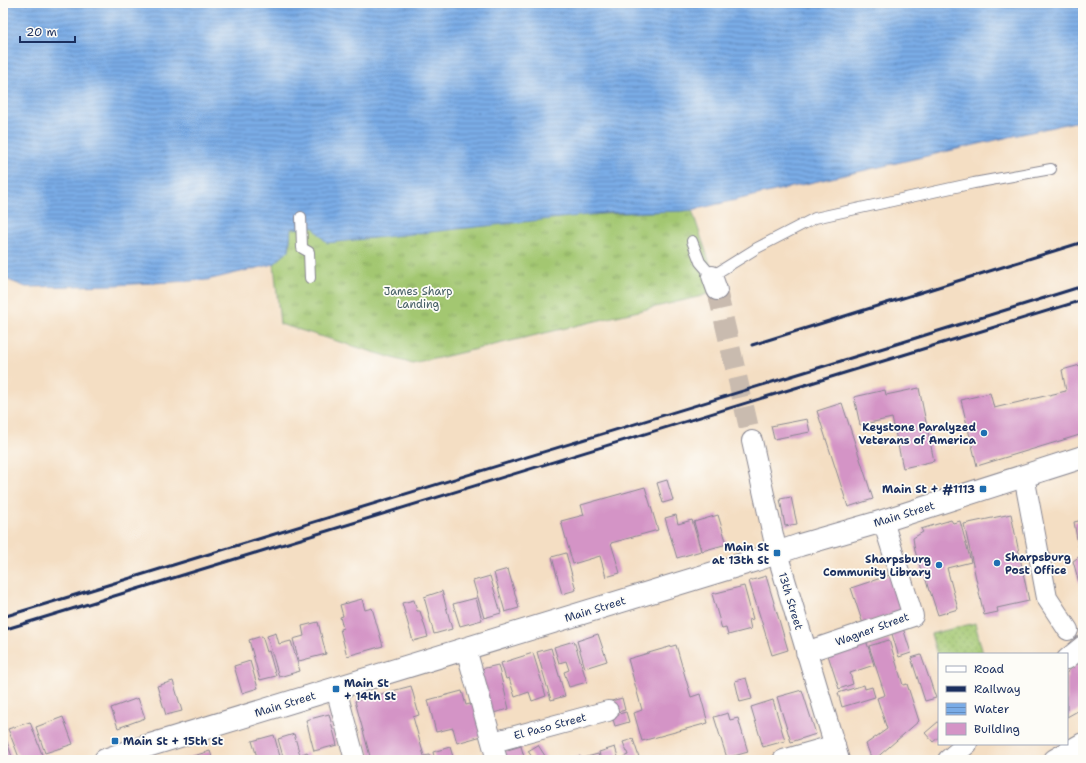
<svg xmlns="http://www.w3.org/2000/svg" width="1086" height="763" font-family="'Shantell Sans',sans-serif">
<defs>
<pattern id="grass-tufts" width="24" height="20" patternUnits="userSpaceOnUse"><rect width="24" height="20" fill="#a3c771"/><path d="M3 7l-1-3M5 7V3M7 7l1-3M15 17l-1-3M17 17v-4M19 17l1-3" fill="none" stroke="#84a260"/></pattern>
<pattern id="garden-dots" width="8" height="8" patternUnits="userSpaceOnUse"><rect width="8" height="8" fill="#a3c771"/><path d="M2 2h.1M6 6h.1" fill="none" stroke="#84a260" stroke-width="1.8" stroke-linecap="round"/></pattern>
<pattern id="water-rules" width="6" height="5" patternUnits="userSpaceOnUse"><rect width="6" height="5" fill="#7aace6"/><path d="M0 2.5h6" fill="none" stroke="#638cbe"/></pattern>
</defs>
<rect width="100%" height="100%" fill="#fdfcf7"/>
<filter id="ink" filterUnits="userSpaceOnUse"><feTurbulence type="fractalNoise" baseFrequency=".025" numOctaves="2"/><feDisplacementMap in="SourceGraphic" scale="8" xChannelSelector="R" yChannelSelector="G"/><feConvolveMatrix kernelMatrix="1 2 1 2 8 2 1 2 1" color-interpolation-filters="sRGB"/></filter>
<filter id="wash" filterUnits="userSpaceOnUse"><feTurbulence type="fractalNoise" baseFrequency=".012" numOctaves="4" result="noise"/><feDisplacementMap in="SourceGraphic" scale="16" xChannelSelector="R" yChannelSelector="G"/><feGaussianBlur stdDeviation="0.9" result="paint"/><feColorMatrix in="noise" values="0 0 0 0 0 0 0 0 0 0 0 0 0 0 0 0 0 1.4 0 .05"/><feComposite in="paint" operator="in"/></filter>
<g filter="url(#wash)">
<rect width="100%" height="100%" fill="#f4dec3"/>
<polygon fill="url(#grass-tufts)" stroke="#5f7b68" points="692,210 710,264 730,284 702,296 413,364 280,324 274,264 289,250 291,229 313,227"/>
<polygon fill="url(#garden-dots)" stroke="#5f7b68" points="975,623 983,654 939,654 939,662 931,634"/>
<polygon fill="url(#water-rules)" stroke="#4a6ea2" points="3,3 1083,3 1083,120 692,210 682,211 606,213 327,243 313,227 291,229 289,250 274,264 207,280 116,285 26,287 3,278"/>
<g id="blocks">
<g fill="#d494c6">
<polygon points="1080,365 1083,378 1083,434 977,466 961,400 990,393 994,408 1066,391 1062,370"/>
<polygon points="919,388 934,461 903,468 892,418 860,425 854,397 885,390 886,395"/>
<polygon points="842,403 873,499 848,507 817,411"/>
<polygon points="807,419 810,432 774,439 771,426"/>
<polygon points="667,480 673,500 663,503 657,483"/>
<polygon points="645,487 658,530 611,543 620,573 606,577 600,556 573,564 561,521 584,515 581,505"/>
<polygon points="791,497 797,524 785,526 780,499"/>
<polygon points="1011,514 1029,601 997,608 998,612 984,615 964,524"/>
<polygon points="676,515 678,524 692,520 701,551 677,558 665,518"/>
<polygon points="718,515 727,544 702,551 694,522"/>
<polygon points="951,520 953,523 960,521 971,562 947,568 958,609 938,615 930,591 929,591 924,573 922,573 915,551 913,538 923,532 921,529"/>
<polygon points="1083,520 1083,583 1080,586 1073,561 1080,556 1074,522"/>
<polygon points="566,553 576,590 562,594 552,557"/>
<polygon points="508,569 519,608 505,612 494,573"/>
<polygon points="890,575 902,611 863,624 851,588"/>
<polygon points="490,576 501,613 484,618 473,581"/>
<polygon points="766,576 788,650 772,655 749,581"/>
<polygon points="744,586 753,619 749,620 751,629 728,635 726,628 722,629 712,594"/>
<polygon points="442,591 452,629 434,634 424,597"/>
<polygon points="476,598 482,620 460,626 453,604"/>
<polygon points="362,599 365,610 372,608 383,646 347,656 340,629 343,628 340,617 343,616 340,605"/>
<polygon points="414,600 417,611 420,611 428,637 413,641 402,603"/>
<polygon points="318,622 326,654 299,661 293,639 304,636 302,626"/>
<polygon points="903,628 911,653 899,657 891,631"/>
<polygon points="276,633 279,644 291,641 300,671 279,677 267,636"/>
<polygon points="598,634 607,661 585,668 577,641"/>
<polygon points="262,636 267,652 269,651 276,676 260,680 249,640"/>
<polygon points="866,640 874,665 850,673 853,684 839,689 827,652"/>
<polygon points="889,640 903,685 907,684 919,721 874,760 872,760 866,744 887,729 877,698 885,695 869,646"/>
<polygon points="574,641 587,682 569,687 564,672 569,670 566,661 559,663 554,647"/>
<polygon points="676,645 691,697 700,694 708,723 642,741 634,713 642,710 628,659"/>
<polygon points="551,648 565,696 551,700 537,652"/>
<polygon points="533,653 546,696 532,701 529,692 515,697 509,678 506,679 501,663"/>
<polygon points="921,655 936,698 925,701 911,658"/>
<polygon points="1083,659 1083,708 1067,717 1067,672"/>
<polygon points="250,661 258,688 242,693 234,666"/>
<polygon points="498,665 509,709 489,714 477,670"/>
<polygon points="746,678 752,699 740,702 735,681"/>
<polygon points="173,681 182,711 166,715 157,686"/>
<polygon points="864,685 865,689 872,687 875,697 842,707 838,693"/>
<polygon points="411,686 419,715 413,717 424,756 430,755 431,760 371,760 355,701"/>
<polygon points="802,690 816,734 791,742 777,697"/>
<polygon points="462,691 466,705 474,703 482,736 457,743 453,728 436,732 428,700"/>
<polygon points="138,698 145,718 118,728 111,708"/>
<polygon points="622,698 625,710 611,714 608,702"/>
<polygon points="773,700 785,741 763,747 751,707"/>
<polygon points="626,712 629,722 615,726 612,716"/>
<polygon points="728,713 730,720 738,718 748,752 727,758 714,717"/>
<polygon points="329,714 337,745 314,751 306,720"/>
<polygon points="63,717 73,744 45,753 36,727"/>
<polygon points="939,721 939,737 933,742 925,733"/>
<polygon points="30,722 43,757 36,760 20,760 8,729"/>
<polygon points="294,734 300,755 307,752 310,760 284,760 278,739"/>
<polygon points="274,735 281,760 258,760 252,741"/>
<polygon points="6,739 13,760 3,760 3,741"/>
<polygon points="633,739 640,760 623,760 623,757 628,755 623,742"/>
<polygon points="538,745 547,759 545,760 534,760 528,751"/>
<polygon points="521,746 524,757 514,760 507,760 504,751"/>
<polygon points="450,747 454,760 435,760 433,752"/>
<polygon points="615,747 619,760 601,760 599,752"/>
<polygon points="210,751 213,760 180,760"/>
<polygon points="598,754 600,760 583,760 583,758"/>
<polygon points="580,756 581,760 567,760"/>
</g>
</g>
</g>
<g filter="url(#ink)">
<use href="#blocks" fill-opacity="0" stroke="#888690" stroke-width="1"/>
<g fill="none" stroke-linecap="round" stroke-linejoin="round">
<polyline stroke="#c9bbaf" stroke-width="20" stroke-dasharray="20 10" stroke-linecap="butt" points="717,290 752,441"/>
<g stroke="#888690" stroke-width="12">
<g id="service">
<polyline points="301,217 302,248 309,252 310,278"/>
<polyline points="692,241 700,262 712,276 757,248 815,218 974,183 1051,169"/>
</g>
</g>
<g stroke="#888690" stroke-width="22">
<g id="minor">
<polyline points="712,276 717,290"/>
<polyline points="752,441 777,553 839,760"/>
<polyline points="1024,476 1047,598 1068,630"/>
<polyline points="466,649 497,760"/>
<polyline points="806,652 913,616 883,521"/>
<polyline points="1067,659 1083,646"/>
<polyline points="336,689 355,760"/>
<polyline points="493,742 608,711"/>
<polyline points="783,760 835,745"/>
<polyline points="948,760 967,744"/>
</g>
</g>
<g stroke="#888690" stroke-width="24">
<polyline id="tertiary" points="1055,760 1083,744"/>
</g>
<g stroke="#888690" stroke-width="24">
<polyline id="secondary" points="105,760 124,753 756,560 800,545 883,521 1083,457"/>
</g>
<use href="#service" stroke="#fff" stroke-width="10"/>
<use href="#minor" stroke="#fff" stroke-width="20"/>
<use href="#tertiary" stroke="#fff" stroke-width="22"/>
<use href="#secondary" stroke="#fff" stroke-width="22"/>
<g stroke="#1b2f5e" stroke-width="3">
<polyline points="752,345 1083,242"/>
<polyline points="3,617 903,342 1083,286"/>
<polyline points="3,630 1083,300"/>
</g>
</g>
</g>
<g fill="#1f6fb2" stroke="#fdfcf7" stroke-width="1.5">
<circle cx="984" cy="433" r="4"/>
<rect x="979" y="485" width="8" height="8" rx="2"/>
<rect x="773" y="549" width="8" height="8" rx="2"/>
<circle cx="997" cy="563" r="4"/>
<circle cx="939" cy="565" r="4"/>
<rect x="332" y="685" width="8" height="8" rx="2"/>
<rect x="111" y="737" width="8" height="8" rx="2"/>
</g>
<g text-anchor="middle" stroke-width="3.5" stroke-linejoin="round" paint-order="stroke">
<g font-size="11" fill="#445d64" stroke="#fdfcf7">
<text x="418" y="295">James Sharp<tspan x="418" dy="13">Landing</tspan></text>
</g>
<g font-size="11" font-weight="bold" fill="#1b2f5e" stroke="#fdfcf7" text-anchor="end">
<text x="976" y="431">Keystone Paralyzed<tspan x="976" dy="13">Veterans of America</tspan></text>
<text x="975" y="493">Main St + #1113</text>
<text x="769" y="551">Main St<tspan x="769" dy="13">at 13th St</tspan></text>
<text x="1005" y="561" text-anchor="start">Sharpsburg<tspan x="1005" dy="13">Post Office</tspan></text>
<text x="931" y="563">Sharpsburg<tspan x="931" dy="13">Community Library</tspan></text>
<text x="344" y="687" text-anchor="start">Main St<tspan x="344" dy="13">+ 14th St</tspan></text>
<text x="123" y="745" text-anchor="start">Main St + 15th St</text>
</g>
<g font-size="11" fill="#1b2f5e" stroke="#fdfcf7">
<text transform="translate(904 514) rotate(-17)" y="4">Main Street</text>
<text transform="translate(791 601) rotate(73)" y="4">13th Street</text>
<text transform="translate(595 609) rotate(-17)" y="4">Main Street</text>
<text transform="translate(872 629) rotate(-20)" y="4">Wagner Street</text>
<text transform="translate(285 704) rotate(-17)" y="4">Main Street</text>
<text transform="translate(550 726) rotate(-15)" y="4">El Paso Street</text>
</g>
</g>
<rect width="1086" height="763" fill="none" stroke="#fdfcf7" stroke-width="16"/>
<rect x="938" y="653" width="130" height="92" fill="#fdfcf7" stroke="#a3aaba"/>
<rect x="946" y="666" width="20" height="6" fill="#ffffff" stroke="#a3aaba"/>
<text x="974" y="673" font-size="12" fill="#1b2f5e">Road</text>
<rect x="946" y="686" width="20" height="6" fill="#1b2f5e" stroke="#a3aaba"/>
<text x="974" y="693" font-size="12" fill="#1b2f5e">Railway</text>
<rect x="946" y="703" width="20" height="12" fill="url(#water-rules)" stroke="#a3aaba"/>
<text x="974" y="713" font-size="12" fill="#1b2f5e">Water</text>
<rect x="946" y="723" width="20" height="12" fill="#d494c6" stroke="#a3aaba"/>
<text x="974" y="733" font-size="12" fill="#1b2f5e">Building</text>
<path d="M20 36v6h55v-6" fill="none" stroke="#1b2f5e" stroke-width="2"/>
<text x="26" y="36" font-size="12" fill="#1b2f5e" stroke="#fdfcf7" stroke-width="3" paint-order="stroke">20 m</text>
</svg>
